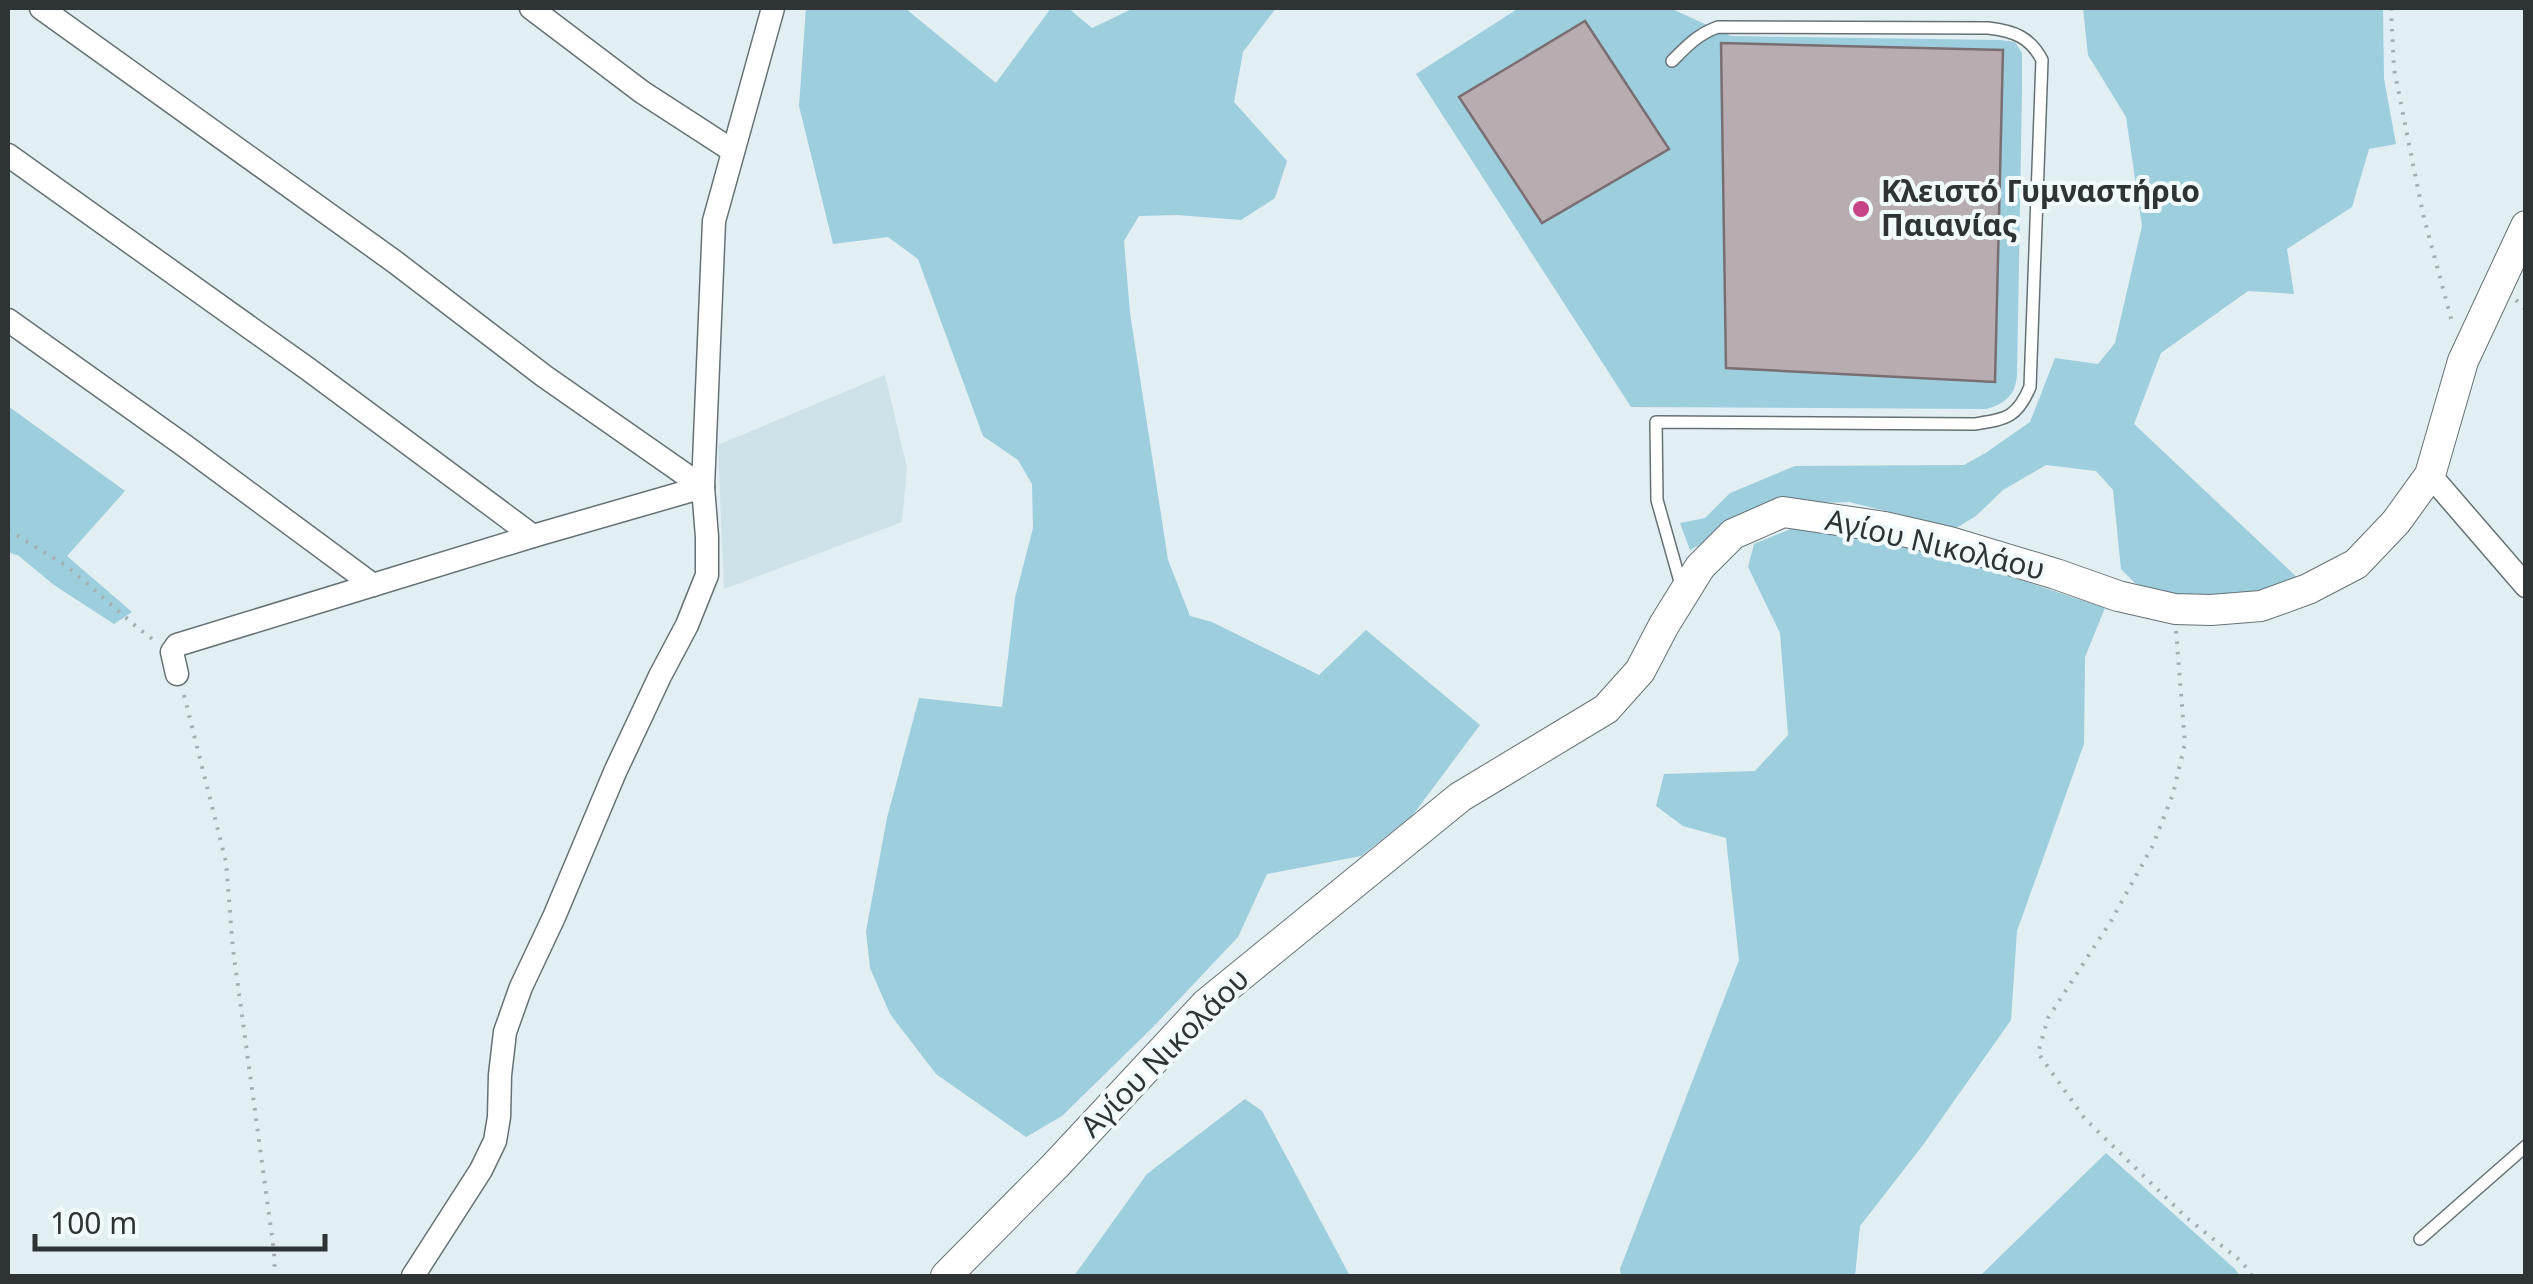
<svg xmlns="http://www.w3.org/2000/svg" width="2533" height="1284" font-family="'Noto Sans',sans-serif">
<rect width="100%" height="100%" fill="#e1eef2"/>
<polygon fill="#cce1e8" points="885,375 907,468 902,522 724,589 718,445"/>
<g fill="#9ccede">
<polygon points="806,8 905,8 996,83 1051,8 1068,8 1092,28 1134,8 1276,8 1243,52 1234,102 1287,161 1275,198 1241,220 1177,215 1139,216 1124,241 1130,313 1168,560 1190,616 1212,622 1319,675 1366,630 1480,725 1412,816 1361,856 1267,874 1238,937 1154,1026 1062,1116 1026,1137 936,1074 890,1014 870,968 866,931 887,818 919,698 1002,707 1015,598 1033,528 1032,484 1018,460 983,436 918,259 888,237 833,244 799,106"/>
<path d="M1519,8H1670L1731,36L2000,40L2015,42L2022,53V91L2017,374C2016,395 2005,404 1986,409L1631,407L1416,74Z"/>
<polygon points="2083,8 2383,8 2384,79 2396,144 2369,149 2352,207 2287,249 2294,294 2248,291 2161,353 2134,424 2302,582 2256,595 2206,599 2158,595 2135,583 2121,569 2113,490 2096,471 2046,465 2003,490 1976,516 1956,528 1849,502 1778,504 1690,550 1680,523 1705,518 1730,493 1795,466 1964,465 1987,452 2030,422 2055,358 2098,364 2115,343 2142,226 2126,117 2088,55"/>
<polygon points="8,406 125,491 67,556 132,612 114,624 54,585 19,556 8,552"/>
<polygon points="1793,528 1907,542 2105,608 2085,657 2084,744 2017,931 2011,1020 1923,1145 1860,1226 1855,1276 1621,1276 1620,1269 1739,960 1726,838 1683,826 1656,806 1664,774 1755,771 1788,735 1780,633 1748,567 1754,544"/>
<polygon points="1245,1099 1262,1111 1350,1276 1074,1276 1147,1174"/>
<polygon points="2106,1153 2235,1269 2240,1276 1980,1276"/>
</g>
<g fill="#b7acb0" stroke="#796e72" stroke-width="2.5">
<polygon points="1585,21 1669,149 1542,223 1459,97"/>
<polygon points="1721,43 2003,50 1995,382 1726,368"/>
</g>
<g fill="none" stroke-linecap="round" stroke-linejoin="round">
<g stroke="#667175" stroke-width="14">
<g id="lane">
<path d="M1672,61C1687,46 1698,34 1718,27L1988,28C2014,31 2030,37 2042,60L2030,387C2017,418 2006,419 1975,424L1656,422L1657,500L1681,585"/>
<polyline points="2420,1239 2526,1146"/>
</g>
</g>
<g stroke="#667175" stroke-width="25">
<g id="street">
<polyline points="41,8 395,262 544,376 703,487"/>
<polyline points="531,8 642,92 733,151"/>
<polyline points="8,155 308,369 533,536 703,487"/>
<polyline points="8,320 185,446 373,585 533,536"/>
<polyline points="2430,475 2526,586"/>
<polyline points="177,674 172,652 177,645 373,585"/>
<polyline points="413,1276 481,1170 495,1141 499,1117 500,1075 505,1032 521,987 554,917 615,772 660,676 687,625 707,575 707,537 703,487 714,221 773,8"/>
</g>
</g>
<g stroke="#667175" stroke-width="32">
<polyline id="secondary" points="946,1276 1056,1165 1206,1004 1460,797 1606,709 1640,671 1664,625 1700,567 1733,534 1783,512 1885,527 1950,542 2056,574 2118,596 2175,609 2211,610 2261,606 2308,589 2356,564 2396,522 2430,475 2463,361 2526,226"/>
</g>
<g stroke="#a3aeb1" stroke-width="4" stroke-dasharray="2.5 8" stroke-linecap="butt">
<polyline points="2391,8 2394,69 2423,214 2453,326"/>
<polyline points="2516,300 2526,310"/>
<polyline points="8,530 68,567 139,629 155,641"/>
<polyline points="2176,631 2185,743 2173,794 2153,845 2111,921 2048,1018 2038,1053 2085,1119 2187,1218 2242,1262 2252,1276"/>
<polyline points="184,695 226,862 233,949 274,1251 275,1276"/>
</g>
<use href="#lane" stroke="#fff" stroke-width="11"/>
<use href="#street" stroke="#fff" stroke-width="22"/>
<use href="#secondary" stroke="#fff" stroke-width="30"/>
</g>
<circle fill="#c74388" stroke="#f1fbfe" stroke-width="4" cx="1861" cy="209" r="10"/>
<g text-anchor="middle" stroke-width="8" stroke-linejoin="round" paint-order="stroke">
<g font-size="30" font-weight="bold" fill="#2e3335" stroke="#f1fbfe" text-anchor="start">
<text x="1881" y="202">Κλειστό Γυμναστήριο<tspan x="1881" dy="34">Παιανίας</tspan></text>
</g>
<g font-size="30" fill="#2e3335" stroke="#f1fbfe">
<text transform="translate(1935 545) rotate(13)" y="10">Αγίου Νικολάου</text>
<text transform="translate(1165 1053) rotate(-45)" y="10">Αγίου Νικολάου</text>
</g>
</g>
<rect width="2533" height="1284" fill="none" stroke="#2e3335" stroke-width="20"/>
<path d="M35 1234v15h290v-15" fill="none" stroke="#2e3335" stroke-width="5"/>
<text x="50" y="1234" font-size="30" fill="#2e3335" stroke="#f1fbfe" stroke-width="8" paint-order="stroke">100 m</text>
</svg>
